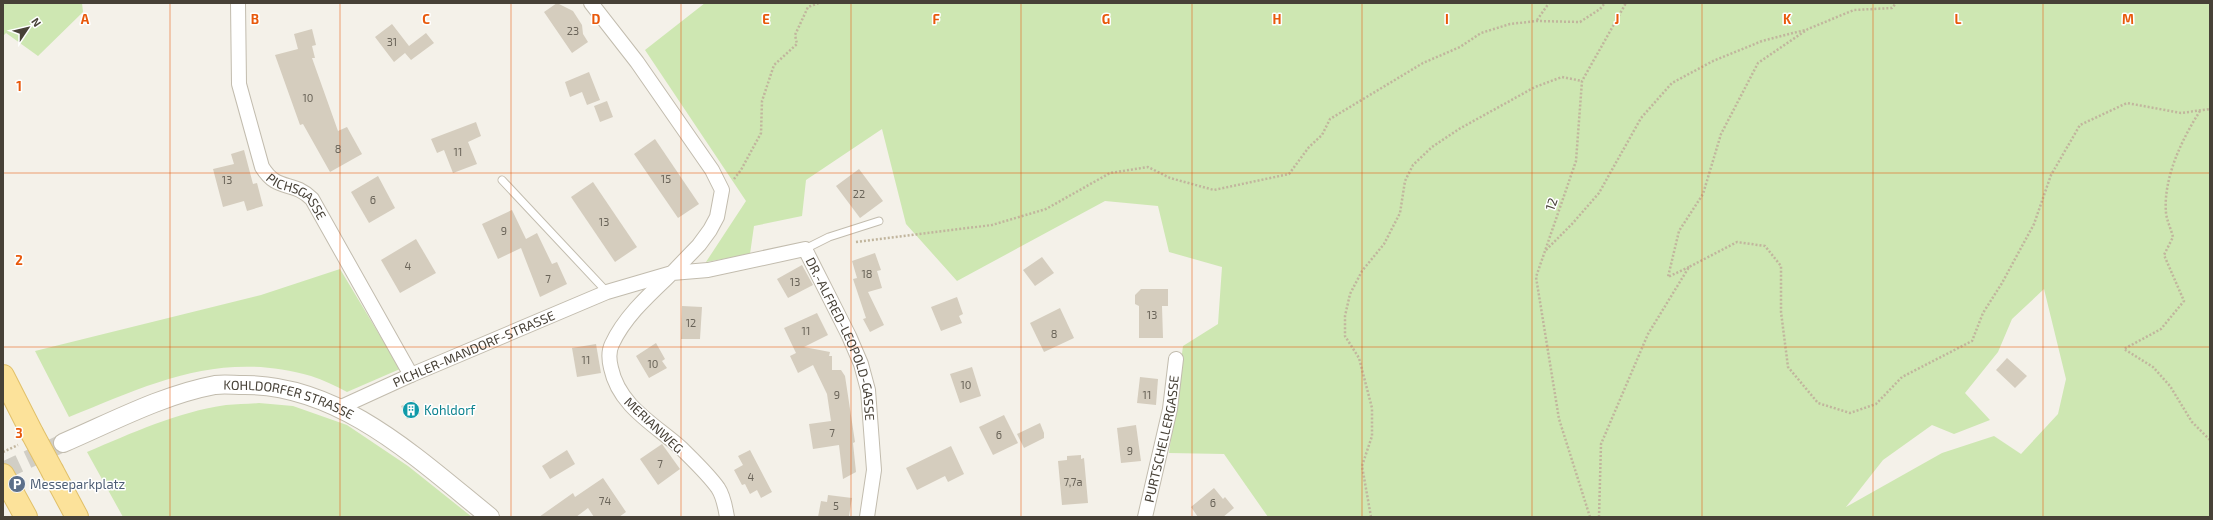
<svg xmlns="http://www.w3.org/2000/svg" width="2213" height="520" font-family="'Exo 2',sans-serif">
<rect width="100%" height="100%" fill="#f4f1e9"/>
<g fill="#cee7b2" fill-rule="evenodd">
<polygon points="3,3 82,3 83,12 38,56 6,33 3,36"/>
<path d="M705,3H2210V517H1268L1224,454L1169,453L1183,346L1218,324L1222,267L1169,252L1158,206L1105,201L957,281L906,224L882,129L806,180L802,216L754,226L750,254L706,262L746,201L645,50ZM2044,289L2066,379L2058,414L2021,454L1994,436L1942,453L1846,507L1883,460L1932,425L1954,434L1990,420L1965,393L1998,352L2012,319Z"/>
<path d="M340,269L400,369L347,392C336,386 323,380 311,376C220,350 152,383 69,417L35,351L261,295Z"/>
<path d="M259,403L293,406L347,425L408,466L472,517H123L87,452C132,433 177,412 226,405C237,404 248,404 259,403Z"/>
</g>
<g fill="#d5cdbe">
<polygon points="557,3 573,11 582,25 583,34 588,42 572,53 544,12"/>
<polygon points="392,24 409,46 426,33 434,43 411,60 405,53 394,62 375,37"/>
<polygon points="312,29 316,45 312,46 315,58 312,58 338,131 347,127 362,154 330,172 303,124 300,125 275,55 298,49 294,34"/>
<polygon points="589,72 600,100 587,105 582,92 570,97 565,82"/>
<polygon points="607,101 613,117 600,122 594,106"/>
<polygon points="476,122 481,136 468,142 477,164 453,173 444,150 437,153 431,139"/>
<polygon points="655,139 699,204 678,218 634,154"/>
<polygon points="244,150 253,184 257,183 263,206 247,211 244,201 223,207 213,169 234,164 231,154"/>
<polygon points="859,169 883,201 860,218 836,186"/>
<polygon points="378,176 395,208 369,223 351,192"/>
<polygon points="593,182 637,247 615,262 571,197"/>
<polygon points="512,210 526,239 537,233 552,264 557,262 567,284 540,297 521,248 498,259 482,224"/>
<polygon points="416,239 436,273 400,293 381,260"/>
<polygon points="875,253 881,270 877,271 882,288 868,292 884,325 870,332 863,319 866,318 853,279 857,278 852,261"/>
<polygon points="1042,257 1054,273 1035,286 1023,270"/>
<polygon points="802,265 813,285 788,298 777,279"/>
<polygon points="1141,289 1168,289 1168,306 1162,306 1163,338 1139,338 1139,306 1135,304 1135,295"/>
<polygon points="957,297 963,314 959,316 962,323 941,331 931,307"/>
<polygon points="682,306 702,307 700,339 681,339"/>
<polygon points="1060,308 1074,338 1044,352 1030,323"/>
<polygon points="817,313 828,335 804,347 830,352 829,356 832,356 832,370 841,370 845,376 855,442 853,443 856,472 843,479 839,445 813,449 809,424 831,421 827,394 813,365 798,373 790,356 796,353 784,328"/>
<polygon points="656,343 665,359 662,361 667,368 649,378 636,356"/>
<polygon points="596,344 601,373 577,377 572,348"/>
<polygon points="2007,358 2027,376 2015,388 1996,370"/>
<polygon points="972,367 981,396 960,403 950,374"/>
<polygon points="1140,377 1158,379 1156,405 1137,403"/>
<polygon points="414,400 420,414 407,419 401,406"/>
<polygon points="1004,415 1018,443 993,455 979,427"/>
<polygon points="1040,423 1044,433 1044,438 1024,448 1017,434"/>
<polygon points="1136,425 1141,461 1121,463 1117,428"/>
<polygon points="662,444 680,469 658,485 640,459"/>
<polygon points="951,446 964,474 948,482 945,476 917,490 906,468"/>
<polygon points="567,450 575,464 550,479 542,466"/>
<polygon points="750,450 772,492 761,498 757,490 750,494 745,484 742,485 734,470 743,465 738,456"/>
<polygon points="1081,455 1081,459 1084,458 1088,503 1062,505 1058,461 1067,460 1067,456"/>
<polygon points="603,478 626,512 619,517 594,517 588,508 576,517 539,517 573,493 575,497"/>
<polygon points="1214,488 1223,499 1225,497 1234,508 1223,517 1198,517 1191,507"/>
<polygon points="828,495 852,498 849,516 818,517 821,501 827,502"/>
</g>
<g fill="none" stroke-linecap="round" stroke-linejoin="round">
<polyline stroke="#d1cec5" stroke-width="18" stroke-dasharray="18 9" stroke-linecap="butt" points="3,471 63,443"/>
<g stroke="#c2bcae" stroke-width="9">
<g id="service">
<polyline points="502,180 607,292"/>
<polyline points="805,249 829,237 879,221"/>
</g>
</g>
<g stroke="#c2bcae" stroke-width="16">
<g id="minor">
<path id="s1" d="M238,3L239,84L262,167C278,193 292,179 312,199L411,375"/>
<path id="s2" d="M341,407L411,375L607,292L672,273L699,245L710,230L717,217L722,190L712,170L637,62L591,3"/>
<path id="s3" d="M727,517C725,507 724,497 718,488C708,474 693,460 681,448C654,424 619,406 611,368C609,360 608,352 612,344C625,316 650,294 672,273L708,270L805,249L849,336L861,364L868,390L874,470L867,517"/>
<path id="s4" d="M1145,517L1170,409L1176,359"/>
</g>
</g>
<g stroke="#c2bcae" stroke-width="20">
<g id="tertiary">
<path id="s5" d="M63,443C112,422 162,395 215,385C224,384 234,385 243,385C340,384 418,459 490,517"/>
</g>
</g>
<g stroke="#e1c069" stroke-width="24">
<g id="primary">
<polyline points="3,376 32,433"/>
<polyline points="53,472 77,517"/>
<polyline points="3,475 26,517"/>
</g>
</g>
<g stroke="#c1b59d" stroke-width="2.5" stroke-dasharray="2 2" stroke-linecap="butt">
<polyline points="1537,20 1549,3"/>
<path d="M2200,111C2182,139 2163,178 2166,213C2167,221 2171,229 2173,237L2164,255L2184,301L2161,329L2124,349L2153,367L2170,386L2192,422L2210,440"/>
<polyline points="734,179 741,170 761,133 762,101 774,65 797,44 795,35 808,7 819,3"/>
<polyline points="856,242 992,225 1046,209 1110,173 1148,167 1170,178 1214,190 1289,174 1309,147 1322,135 1330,119 1423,63 1460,47 1481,33 1510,24 1537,21 1580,22 1600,9 1605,3"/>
<polyline points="1546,250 1572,224 1599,193 1641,118 1672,83 1713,61 1762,41 1805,30"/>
<polyline points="1689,267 1668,277 1679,231 1703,194 1721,134 1758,63 1808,29 1854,10 1892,8 1896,3"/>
<polyline points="3,452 18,445"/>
<polyline points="1371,517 1362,466 1372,436 1372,408 1359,358 1345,336 1345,316 1350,294 1362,271 1384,244 1400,213 1405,181 1413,165 1432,147 1459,129 1535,87 1562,77 1582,81"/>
<polyline points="1590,517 1559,419 1536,277 1576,161 1582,81 1626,3"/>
<polyline points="1599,517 1601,444 1648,334 1689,267 1737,242 1765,246 1781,266 1781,312 1788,367 1818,403 1850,413 1876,404 1902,377 1972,341 1983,313 2002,283 2034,224 2051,175 2080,125 2127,103 2181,113 2210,109"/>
</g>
<use href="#service" stroke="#fff" stroke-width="7"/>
<use href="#minor" stroke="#fff" stroke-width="14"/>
<use href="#tertiary" stroke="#fff" stroke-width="18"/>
<use href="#primary" stroke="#fce29a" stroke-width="22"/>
<g stroke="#e1c069" stroke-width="24" stroke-linecap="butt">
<polyline id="primary-bridge" points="32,433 53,472"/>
</g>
<use href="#primary-bridge" stroke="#fce29a" stroke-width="22"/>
</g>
<path fill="none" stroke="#e8590c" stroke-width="1" stroke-opacity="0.55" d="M170,3V517M340,3V517M511,3V517M681,3V517M851,3V517M1021,3V517M1192,3V517M1362,3V517M1532,3V517M1702,3V517M1873,3V517M2043,3V517M3,173H2210M3,347H2210"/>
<defs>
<g id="building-disc" transform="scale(0.9)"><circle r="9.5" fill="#0f9aa8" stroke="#fff"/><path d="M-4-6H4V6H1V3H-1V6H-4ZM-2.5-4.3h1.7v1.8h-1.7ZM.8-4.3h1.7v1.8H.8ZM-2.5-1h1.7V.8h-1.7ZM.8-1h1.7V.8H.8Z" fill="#fff"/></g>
<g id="parking-disc" transform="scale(0.9)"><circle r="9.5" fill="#5c6f8a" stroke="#fff"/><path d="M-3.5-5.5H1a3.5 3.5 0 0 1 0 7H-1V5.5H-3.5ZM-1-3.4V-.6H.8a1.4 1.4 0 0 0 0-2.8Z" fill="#fff"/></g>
</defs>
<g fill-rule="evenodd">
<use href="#building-disc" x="411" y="410"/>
<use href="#parking-disc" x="17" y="484"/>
</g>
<g text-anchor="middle" stroke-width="3" stroke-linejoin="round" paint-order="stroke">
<g font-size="11" fill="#6a6459">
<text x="573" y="35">23</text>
<text x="392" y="46">31</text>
<text x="308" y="102">10</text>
<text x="338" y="153">8</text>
<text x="458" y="156">11</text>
<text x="666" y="183">15</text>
<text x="227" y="184">13</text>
<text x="859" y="198">22</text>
<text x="373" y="204">6</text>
<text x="604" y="226">13</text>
<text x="504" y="235">9</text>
<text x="408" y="270">4</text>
<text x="867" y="278">18</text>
<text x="548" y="283">7</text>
<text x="795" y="286">13</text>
<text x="1152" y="319">13</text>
<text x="691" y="327">12</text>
<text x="806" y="335">11</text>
<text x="1054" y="338">8</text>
<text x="586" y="364">11</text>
<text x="653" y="368">10</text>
<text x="966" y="389">10</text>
<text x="837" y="399">9</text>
<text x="1147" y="399">11</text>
<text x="832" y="437">7</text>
<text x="999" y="439">6</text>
<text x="1130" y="455">9</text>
<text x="660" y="468">7</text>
<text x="751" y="481">4</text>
<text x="1073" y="486">7,7a</text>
<text x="605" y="505">74</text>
<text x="1213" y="507">6</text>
<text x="836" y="510">5</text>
</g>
<g font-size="13" fill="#474137" stroke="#fff">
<text dy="5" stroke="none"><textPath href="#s1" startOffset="214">PICHSGASSE</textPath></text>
<text transform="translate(1551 204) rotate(-71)" y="5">12</text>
<text dy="5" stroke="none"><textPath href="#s3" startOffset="545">DR.-ALFRED-LEOPOLD-GASSE</textPath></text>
<text dy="5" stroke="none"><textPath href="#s2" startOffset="145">PICHLER-MANDORF-STRASSE</textPath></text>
<text dy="5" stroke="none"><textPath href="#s5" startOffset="239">KOHLDORFER STRASSE</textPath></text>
<text transform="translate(654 425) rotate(43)" y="5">MERIANWEG</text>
<text dy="5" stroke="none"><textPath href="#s4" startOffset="80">PURTSCHELLERGASSE</textPath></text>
</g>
<g font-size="13" fill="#0d838f" stroke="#fff" text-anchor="start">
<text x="424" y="415">Kohldorf</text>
</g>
<g font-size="13" fill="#4e5e75" stroke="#fff" text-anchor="start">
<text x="30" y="489">Messeparkplatz</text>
</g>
</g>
<g font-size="13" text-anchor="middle" font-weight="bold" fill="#e8590c" stroke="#fff" stroke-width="3" stroke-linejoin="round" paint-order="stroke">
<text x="85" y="24">A</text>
<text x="255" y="24">B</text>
<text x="426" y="24">C</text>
<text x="596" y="24">D</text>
<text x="766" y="24">E</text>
<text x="936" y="24">F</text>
<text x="1106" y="24">G</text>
<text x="1277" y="24">H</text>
<text x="1447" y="24">I</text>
<text x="1617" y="24">J</text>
<text x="1787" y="24">K</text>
<text x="1958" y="24">L</text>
<text x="2128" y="24">M</text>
<text x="19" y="91">1</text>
<text x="19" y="265">2</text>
<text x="19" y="438">3</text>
</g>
<rect width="2213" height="520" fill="none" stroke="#474137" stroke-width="8"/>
<g transform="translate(28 28) rotate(55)" stroke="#ffffff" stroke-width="3" paint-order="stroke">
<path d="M0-3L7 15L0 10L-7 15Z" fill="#474137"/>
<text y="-6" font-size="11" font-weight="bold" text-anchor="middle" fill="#474137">N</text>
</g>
</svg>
